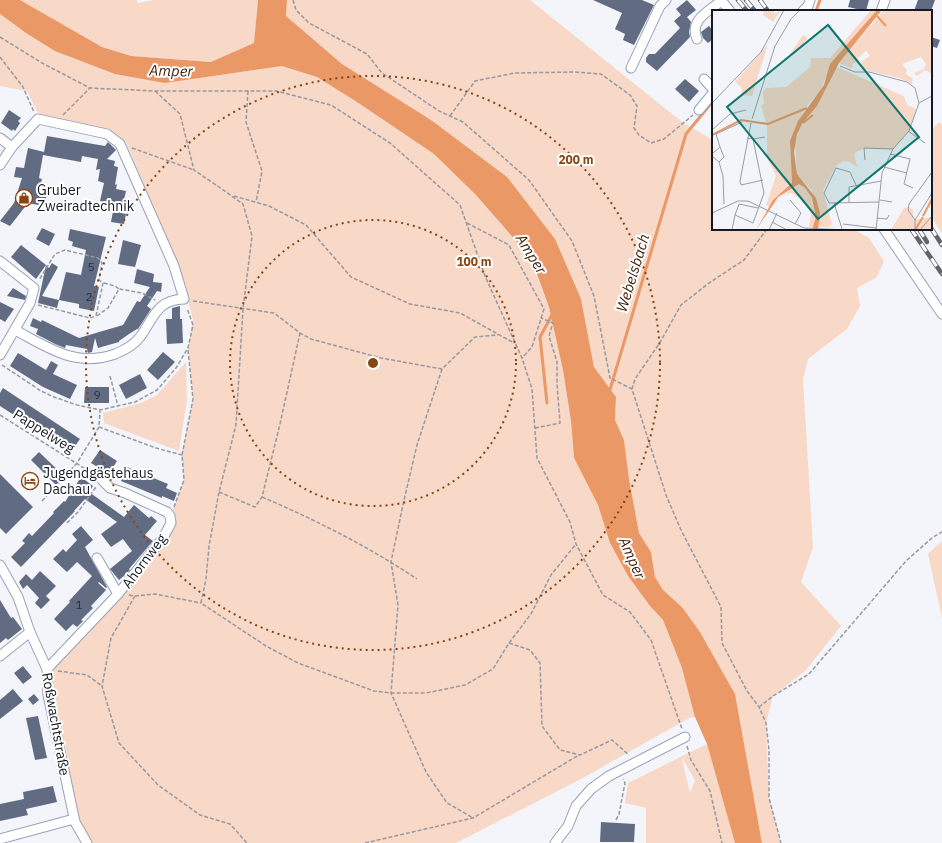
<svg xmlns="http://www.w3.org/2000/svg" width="942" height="843" font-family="'IBM Plex Sans',sans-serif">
<rect width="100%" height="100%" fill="#f3f5fb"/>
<g fill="#f8d8c6" fill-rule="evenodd">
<polygon points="20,0 136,0 138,3 153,0 258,0 254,43 212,62 131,56 102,47"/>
<polygon points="287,0 530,0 682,122 713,140 713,229 853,229 869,238 884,261 877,277 857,288 860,306 847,329 808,359 803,379 813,547 801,582 841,626 806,670 773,696 766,723 769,798 781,843 762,843 738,711 689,718 581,779 456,843 87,843 75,822 47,669 163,538 184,480 182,455 193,399 188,348 193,319 178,265 126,142 109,131 41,116 37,111 27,91 0,86 0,14 26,33 165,83 282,66 317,77 357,102 434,154 476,195 516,241 534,269 549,307 563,370 571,421 574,458 598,505 610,543 628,576 650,606 663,620 682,668 735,694 700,632 682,607 663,590 655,577 651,552 639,533 629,479 624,440 615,420 616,397 594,367 581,299 431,120 342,64 286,16"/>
<polygon points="939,122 942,124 942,233 931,217 931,131"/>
<polygon points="186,362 187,399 179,451 104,423 103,413 141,403 157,395"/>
<polygon points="942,541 942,618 928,554"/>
<path d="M707,744L735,843H646V808L625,803L628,783ZM683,759L695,781L690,793L682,759Z"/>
</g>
<polygon fill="#e99866" points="0,0 20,0 102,47 131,56 211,62 254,43 258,0 287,0 286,16 342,64 431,120 507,177 555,239 581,299 594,367 616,397 615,420 624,440 629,479 639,533 651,552 655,577 663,590 682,607 700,632 735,694 762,843 735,843 707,744 695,717 682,668 663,620 650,606 628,576 610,543 598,505 574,458 571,421 563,370 549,307 535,269 516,241 476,195 434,154 357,102 317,77 282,66 165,83 115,74 55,51 26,33 0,14"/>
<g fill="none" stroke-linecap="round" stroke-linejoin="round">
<g stroke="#e99866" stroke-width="3">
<polyline points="816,11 820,0"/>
<polyline points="609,393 686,134 713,101"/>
<polyline points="547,403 540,337 553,313"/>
</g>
</g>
<g fill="#616c83">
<polygon points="593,0 642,0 654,5 634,45 623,40 625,34 615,29 622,13"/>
<polygon points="687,0 696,10 687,17 691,22 689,32 690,37 657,71 646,62 646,58 649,54 655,54 680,28 674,21 681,15 676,9"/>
<polygon points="850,0 869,0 866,11 848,7"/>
<polygon points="918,0 935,0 931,11 914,11"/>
<polygon points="709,26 713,31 713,39 708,43 703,38 701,32"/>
<polygon points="931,37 940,40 937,48 931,46"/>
<polygon points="685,79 699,91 689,102 675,89"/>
<polygon points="9,110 21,118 18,121 20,123 15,131 13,129 12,131 1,123"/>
<polygon points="47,136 105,146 108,142 116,150 107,159 115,161 114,166 118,167 115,185 117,184 116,189 126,191 121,213 126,214 124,224 111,222 113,211 106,209 107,203 100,201 104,183 98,181 100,169 96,170 98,159 82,156 81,162 43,155 39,178 42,179 38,193 47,195 43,206 28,203 10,226 0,221 14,203 22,178 14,177 16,167 24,168 28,148 44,152"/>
<polygon points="42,228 55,234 49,246 36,239"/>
<polygon points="70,229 106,237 94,286 99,287 94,311 79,308 79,304 59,300 66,272 81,275 86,250 72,246 73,242 68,240"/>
<polygon points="123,240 141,245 135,267 118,264"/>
<polygon points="21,245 46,265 36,279 11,257"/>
<polygon points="52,263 58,267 42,296 59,300 57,308 38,303 46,265 49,268"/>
<polygon points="137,269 154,274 153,282 162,283 161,292 157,291 147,306 151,309 138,329 137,329 129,334 119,341 119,342 98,348 95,338 92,352 88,353 87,349 66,345 65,348 55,344 36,334 38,329 30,326 33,318 41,322 42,320 79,338 123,325 137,301 140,302 150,287 134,283"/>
<polygon points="13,288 26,296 25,300 7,296"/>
<polygon points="0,302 14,309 5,322 0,319"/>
<polygon points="180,306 180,319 182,319 183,343 167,344 166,319 172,319 172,308"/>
<polygon points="163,352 175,362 158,380 147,370"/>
<polygon points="18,353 46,370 51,361 58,365 53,374 77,385 70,399 43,387 10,366"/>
<polygon points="140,374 147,388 126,399 119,385"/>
<polygon points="85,387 109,387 109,403 84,403"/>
<polygon points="3,388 80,439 71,452 0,406 0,393"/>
<polygon points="100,450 117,461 109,474 91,463"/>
<polygon points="39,452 64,476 56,485 31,460"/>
<polygon points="127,467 168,484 166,488 177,493 174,501 162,496 162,498 121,481"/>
<polygon points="0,474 33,507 6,534 0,528"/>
<polygon points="81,477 93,486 89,492 124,517 134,505 149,518 151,516 157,521 145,535 153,541 129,569 130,570 125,575 119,580 110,569 132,551 123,539 111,547 101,534 117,522 85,499 74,511 75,511 21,567 11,557 25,543 22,541 29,533 32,536 54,513 53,512 64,501 65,502"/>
<polygon points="81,526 93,540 85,547 107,587 106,588 99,582 98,583 106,590 91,606 93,608 81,620 83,621 77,627 73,624 66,631 54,619 70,602 69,601 92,576 77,562 67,572 53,559 63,549 66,552 77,540 72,534"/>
<polygon points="40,571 56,586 46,596 50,600 41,609 35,603 39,598 27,585 23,589 19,582 26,574 32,580"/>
<polygon points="0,600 11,618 13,617 22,629 8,640 6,638 0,643"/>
<polygon points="23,666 32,677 23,684 14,673"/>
<polygon points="13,689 23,701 0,719 0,700"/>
<polygon points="34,694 39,700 33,705 28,699"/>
<polygon points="38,716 47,758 35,760 26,718"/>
<polygon points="53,786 57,802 26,809 28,815 0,821 0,804 24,799 23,792"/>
<polygon points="601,822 635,824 634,842 600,842"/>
</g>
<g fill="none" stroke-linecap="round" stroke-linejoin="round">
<g stroke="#96a1ba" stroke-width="11">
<g id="minor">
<polyline points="721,0 730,11"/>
<polyline points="803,11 808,6 810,0"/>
<polyline points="881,11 885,0"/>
<path d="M697,39C689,20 708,12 721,1"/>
<polyline points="631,68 660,6 666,0"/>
<polyline points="704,79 713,89"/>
<polyline points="699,110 713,93"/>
<polyline points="0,138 12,147"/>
<path d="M0,165L12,147L38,119L107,134L120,144L174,266L184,299C156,300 154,318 140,337C134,345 125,350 115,354C76,368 49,348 15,330"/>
<polyline points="884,229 942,314"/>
<polyline points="0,261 34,288 30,303 0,355"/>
<polyline points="97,558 118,594"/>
<polyline points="0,565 18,597 30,632 47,669 48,695 75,822 87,843"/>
<polyline points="0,656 30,632"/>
<polyline points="47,669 118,594 163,538 171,523 170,516 167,512 125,493 110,488 102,480"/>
<polyline points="0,839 74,819"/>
<polyline points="555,843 568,826 576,806 591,789 609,776 685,737"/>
</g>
</g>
<g stroke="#9799a1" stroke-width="1.5" stroke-dasharray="4 2" stroke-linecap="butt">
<polyline points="293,0 296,10 309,23 367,54 382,73 439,111 463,122 529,180 572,241 594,296 610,378 632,389"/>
<polyline points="0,37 42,63 90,88 155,91 276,91 331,105 390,143 460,205 485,276 522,358 532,389 537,458 570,522 576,544 603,595 630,612 651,640 682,729"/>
<polyline points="0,57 23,87 34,112"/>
<polyline points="155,91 180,114 194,170 219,187 243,204 252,236 243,309 236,425 219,492 209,546 206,579 201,603 266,646 298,663 374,691 391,693 426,693 465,685 493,669 509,643 530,650 540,663 542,726 560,750 580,755 612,740 629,755"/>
<polyline points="248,91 246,122 262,171 256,202"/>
<polyline points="63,115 90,88"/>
<polyline points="450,116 475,81 515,73 574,72 601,74 630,95 637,106 634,128 639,135 651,143 664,139 693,115"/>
<polyline points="132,148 194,170"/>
<polyline points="234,196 269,206 306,225 351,277 410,304 460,313 514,343"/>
<polyline points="467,223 509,245 544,309 532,347 522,358"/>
<polyline points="767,229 744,260 709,283 681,305 659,344 635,379 632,389 666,495 681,530 721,607 722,643 747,691 759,707 766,723 769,750 769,798 781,843"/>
<polyline points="104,283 115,286 119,289"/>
<polyline points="193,301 274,313 300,333 311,339 381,358 442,369 475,337 498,335"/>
<polyline points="38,305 90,318 96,316 103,283 99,280 102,263 98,258 65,250 55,254 39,280"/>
<polyline points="97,316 108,308 119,289 142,293 155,300"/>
<polyline points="2,365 41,391 54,397 77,405 100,410 135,402 157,390 176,368 188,348 193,325 187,308"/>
<polyline points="442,369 417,445 404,500 391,562 398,605 391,693 426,772 447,803 473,818"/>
<polyline points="110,376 118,406"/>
<polyline points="0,415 95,475"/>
<polyline points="99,427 156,448 182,455"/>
<polyline points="535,428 560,423 557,384 557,362 549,336 553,323 541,318"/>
<polyline points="219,492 255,507 262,497 280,424 300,333"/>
<path d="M262,497C316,520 369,547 417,579"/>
<polyline points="42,501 77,463 99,427 100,411"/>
<polyline points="174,507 184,480 182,455 193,399 188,350"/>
<polyline points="67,523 78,512 96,487"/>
<polyline points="129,595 135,596 155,594 201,603"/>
<polyline points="135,596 111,638 102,686 119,743 158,785 200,815 230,824 247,843"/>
<polyline points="509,643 531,614 551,575 576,544"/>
<polyline points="58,671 87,675 102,686"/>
<polyline points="759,707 773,696 809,674 906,561 933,537 942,532"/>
<polyline points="687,746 691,760 710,791 722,843"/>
<polyline points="616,820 619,814 625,783 623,779"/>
<polyline points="365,843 473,818 579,755"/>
</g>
<use href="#minor" stroke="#fff" stroke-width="9"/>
<g stroke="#61646d" stroke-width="4.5">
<g id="rail">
<polyline points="738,0 747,11"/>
<polyline points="746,0 755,11"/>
<polyline points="760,0 768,11"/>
<polyline points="931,228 942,245"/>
<polyline points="911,229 942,274"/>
<polyline points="919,229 927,242"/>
</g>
</g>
<use href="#rail" stroke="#fff" stroke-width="3" stroke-dasharray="9" stroke-linecap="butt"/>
</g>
<g fill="none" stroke="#874514" stroke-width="2" stroke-dasharray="2 4">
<circle cx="373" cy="363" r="143"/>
<circle cx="373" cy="363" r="287"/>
</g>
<defs>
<g id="shop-ring" transform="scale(0.9)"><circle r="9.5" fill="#fff" stroke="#874514" stroke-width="1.5"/><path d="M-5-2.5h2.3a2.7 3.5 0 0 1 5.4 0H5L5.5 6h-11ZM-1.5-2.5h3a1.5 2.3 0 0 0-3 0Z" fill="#874514"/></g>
<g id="hotel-ring" transform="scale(0.9)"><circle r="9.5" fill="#fff" stroke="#874514" stroke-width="1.5"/><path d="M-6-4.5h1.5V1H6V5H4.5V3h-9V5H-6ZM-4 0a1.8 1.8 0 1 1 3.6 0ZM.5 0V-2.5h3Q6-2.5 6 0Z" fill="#874514"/></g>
</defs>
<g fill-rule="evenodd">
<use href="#shop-ring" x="24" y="198"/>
<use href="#hotel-ring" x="30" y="481"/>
</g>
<g text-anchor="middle" stroke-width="4" stroke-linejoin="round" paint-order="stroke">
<g font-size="12" fill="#282e3b">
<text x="91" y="271">5</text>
<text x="89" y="301">2</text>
<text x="97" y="399">9</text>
<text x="79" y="609">1</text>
</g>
<g font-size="14" fill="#151923" stroke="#fff" text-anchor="start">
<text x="37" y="195">Gruber<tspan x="37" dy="16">Zweiradtechnik</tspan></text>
<text x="43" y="478">Jugendgästehaus<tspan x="43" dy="16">Dachau</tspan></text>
</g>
<g font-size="14" fill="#151923" stroke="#fff">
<text transform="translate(44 431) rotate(32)" y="5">Pappelweg</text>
<text transform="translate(144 561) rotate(-53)" y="5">Ahornweg</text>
<text transform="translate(56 724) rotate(80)" y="5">Roßwachtstraße</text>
</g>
<g font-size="15" font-style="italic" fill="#44240f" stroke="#fff">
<text transform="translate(171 71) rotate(1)" y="5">Amper</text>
<text transform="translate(531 254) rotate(58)" y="5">Amper</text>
<text transform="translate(633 273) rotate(-73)" y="5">Webelsbach</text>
<text transform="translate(632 558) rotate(66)" y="5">Amper</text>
</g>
</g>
<g transform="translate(712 10)">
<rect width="220" height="220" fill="#f3f5fb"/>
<path d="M52,0H61L63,4L69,0L61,12L51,5ZM159,0H165L120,52L125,57L192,86L195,95L204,99L201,110L197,121L181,139H151L146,141L132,151L142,144L145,157L138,152L131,151L125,155L111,180L120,215L115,216L124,217H97L99,203L93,192L80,183L70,185L59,198L54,195L64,166L55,147V116L49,96L52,93L51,82L54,78L74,77L98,57L99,48H118ZM120,63L105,96L87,119L83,133L85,164L100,181L107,216H102L104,207L102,192L93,178L87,174L63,191L61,190L80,173L78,131L94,97L108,81L113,69ZM172,0H220V64L213,60L205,66L202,63L212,59L214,54L209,47L190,54L195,60L194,64L201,69L200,74L188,68L152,60L149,52L158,46L154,41L146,48L147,51L140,54L141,57L139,58L127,53ZM91,25L96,28L82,45L78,44ZM56,34L40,86L30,85V78L23,72ZM197,197L201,200V210L220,207V220H179L192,198Z" fill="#f8d8c6" fill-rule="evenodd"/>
<path d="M165,0H170L127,53L105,96L90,114L85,124L82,142L85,164L104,188L108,203L106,220H100L104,207L100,188L93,178L87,174L66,187L44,220L61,190L80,173L78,131L86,111L112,75L118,54Z" fill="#e99866"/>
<path fill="none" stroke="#e99866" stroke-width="2" d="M165,6L174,16M91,113L101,105M0,125L29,110L56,114L95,98M211,206L220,189M203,220L211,207"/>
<path fill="none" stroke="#9a9da5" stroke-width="1" d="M128,56L143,62H157L195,72L203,78L207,93L197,121L181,139L170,163L164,220M0,93L49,42L72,0M207,93L220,86M40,109L63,36L79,9L88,0M39,113L28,171L29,175L51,170M0,120L18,104L34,100M196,121L213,133M35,128L41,129L52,183L41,213L23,205L27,194L46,198M41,129L53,127M0,144L8,137L4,124L30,112M178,144L198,149L192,174L201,178M0,146L7,152L11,166L12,194M153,150L152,138L181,139M7,152L12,147L8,137M172,157L195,163M144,175L138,162L124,158L112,183L117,193L167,192M78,190L89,203L83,214M168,190L180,192M137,192V177L169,171M122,193L130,219M0,203L26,191H36L92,218L137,220M165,208L175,209L177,205M203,210L196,200L197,194L220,162M60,212L75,220M131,214L164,218M20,220L23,205M57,220L65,203M203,220V210L220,183M208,220L220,206"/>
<path fill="#0f766e" fill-opacity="0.15" stroke="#0f766e" stroke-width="2" d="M116,15L207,127L106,209L15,97Z"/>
<rect width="220" height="220" fill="none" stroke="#151923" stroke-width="2"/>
</g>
<circle cx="373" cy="363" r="6" fill="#874514" stroke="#fff" stroke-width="2"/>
<g font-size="12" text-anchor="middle" font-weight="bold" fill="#874514" stroke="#fff" stroke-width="4" stroke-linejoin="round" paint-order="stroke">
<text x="576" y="164">200 m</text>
<text x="474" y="266">100 m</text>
</g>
</svg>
